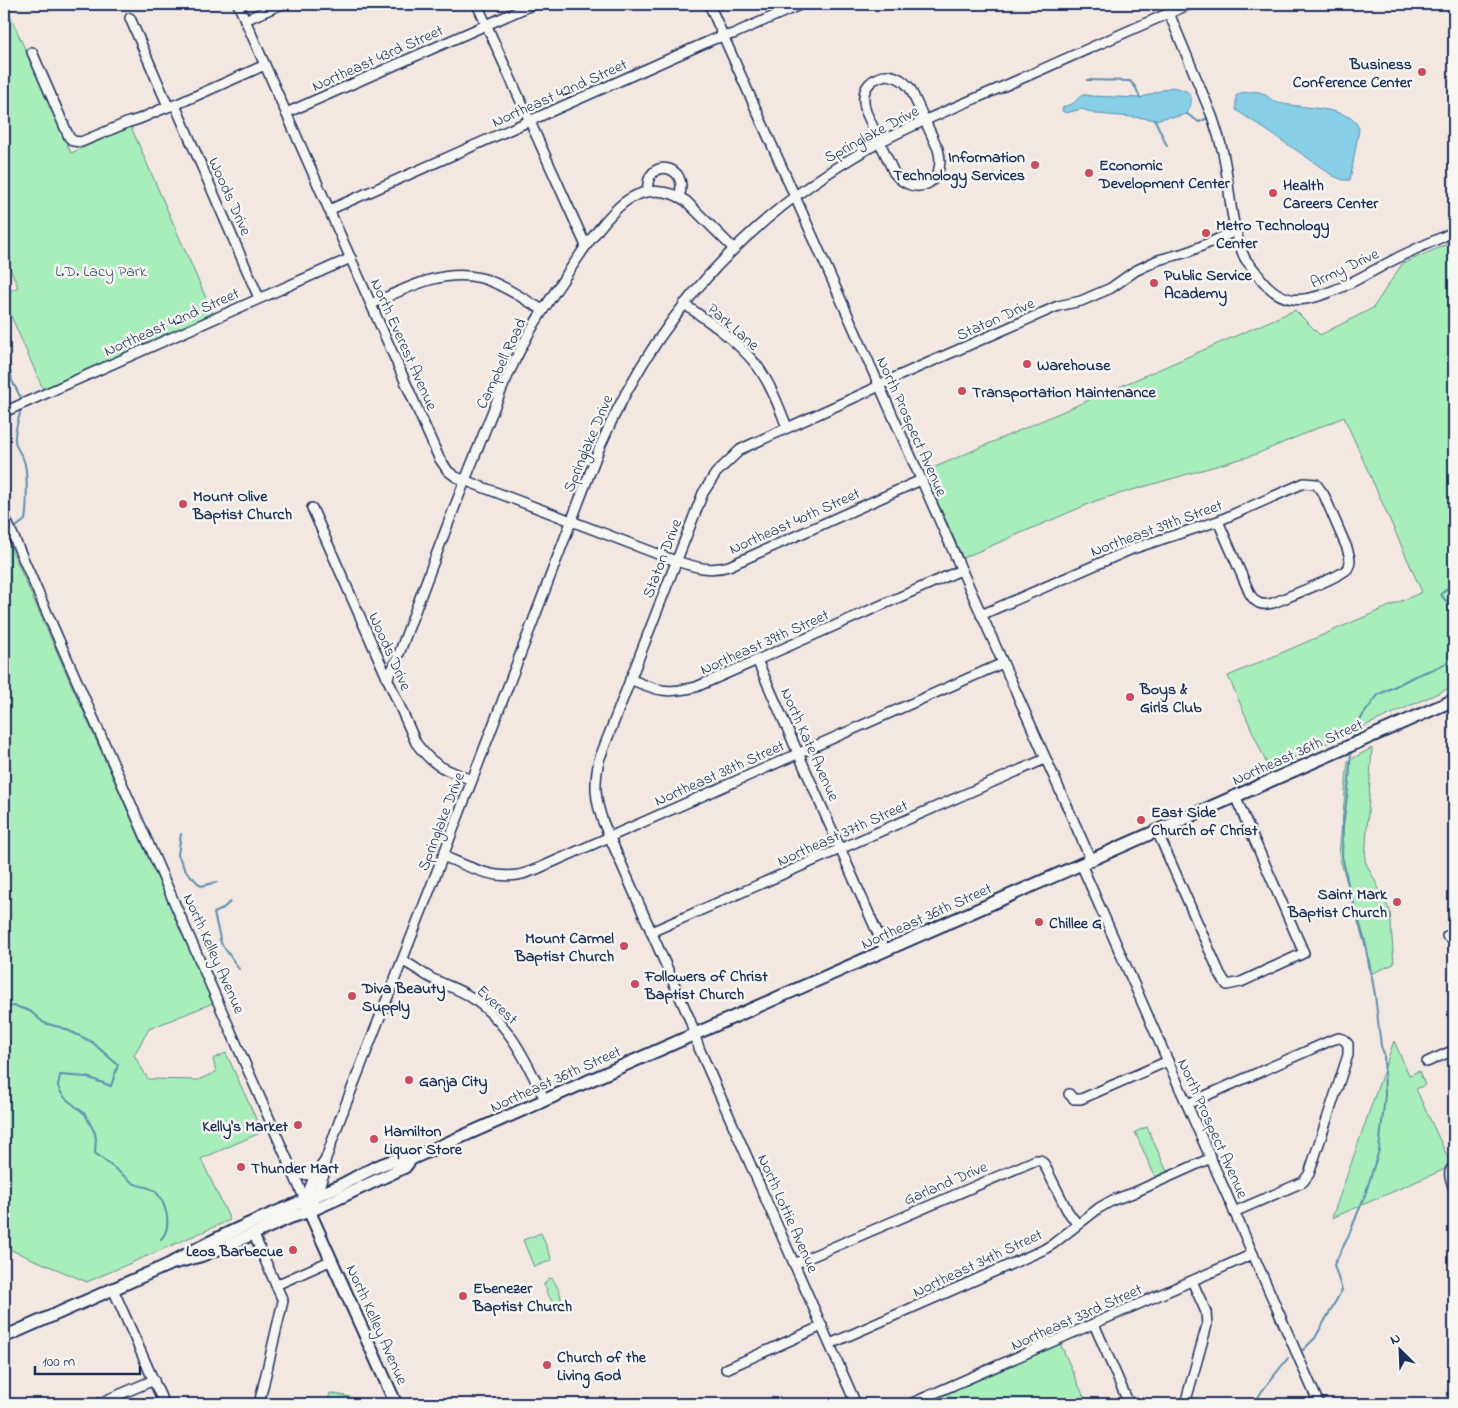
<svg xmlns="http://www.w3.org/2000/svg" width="1458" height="1408" font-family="'Indie Flower',sans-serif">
<rect width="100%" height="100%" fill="#f3e8e1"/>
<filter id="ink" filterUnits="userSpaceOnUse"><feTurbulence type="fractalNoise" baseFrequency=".02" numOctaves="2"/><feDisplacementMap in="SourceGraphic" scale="10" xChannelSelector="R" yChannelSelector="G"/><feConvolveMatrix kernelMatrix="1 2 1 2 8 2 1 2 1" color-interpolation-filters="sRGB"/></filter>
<g filter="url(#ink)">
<g fill="#a8eeba" stroke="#628e8c">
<polygon points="4,4 5,4 71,153 131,127 213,314 43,389 4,300 4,294 18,287 4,254"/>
<polygon points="1454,241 1454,686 1269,769 1228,676 1422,592 1344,417 1254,455 1098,500 963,558 924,472 1295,310 1320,335 1373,308 1402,264"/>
<polygon points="4,533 213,1003 149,1029 134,1055 148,1079 198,1080 216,1072 213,1059 226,1053 262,1132 201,1159 230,1220 87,1282 4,1247"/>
<polygon points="1372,748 1365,861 1390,911 1394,964 1370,974 1365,946 1339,855 1348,761"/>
<polygon points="1394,1041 1409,1075 1419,1071 1425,1085 1416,1089 1450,1162 1443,1170 1332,1218"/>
<polygon points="1147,1127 1168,1174 1156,1179 1135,1132"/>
<polygon points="541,1233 552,1260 534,1267 523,1240"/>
<path d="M549,1278L553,1279C556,1285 562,1293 561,1301L555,1303L552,1301L546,1292L547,1289L544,1286V1284Z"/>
<polygon points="1060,1343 1087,1404 920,1404"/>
<polygon points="330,1393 385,1404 327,1404"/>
</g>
<g fill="#86cfe7" stroke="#5b8fb0">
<path d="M1171,87C1191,90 1196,95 1187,114L1175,117H1168L1155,120L1144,118L1096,114L1082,109L1066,113L1062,111L1063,107C1066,106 1069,105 1072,104C1080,99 1079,92 1091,96L1140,98Z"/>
<path d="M1248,92C1251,92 1256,91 1259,92C1266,93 1270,100 1276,102C1295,109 1353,105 1359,129L1350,180H1343L1333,176L1305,156L1236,110V96L1240,93Z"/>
</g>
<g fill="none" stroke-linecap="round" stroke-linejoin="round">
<g stroke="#5b8fb0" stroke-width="2">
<polyline points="1087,80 1130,81 1136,88 1140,98"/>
<polyline points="1187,114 1199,122 1210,117"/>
<polyline points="1155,120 1167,146"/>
<polyline points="4,320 9,365 12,381 21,398"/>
<path d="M16,527L25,520C27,509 28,471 24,461C22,454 15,448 15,440C14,431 19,419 21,409"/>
<polyline points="4,541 7,535"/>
<path d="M1454,583L1441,594C1444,600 1448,604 1454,602"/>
<polyline points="1352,741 1352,735 1363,715 1378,695 1415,676 1436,668 1447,663 1454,655"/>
<polyline points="181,834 178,855 185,870 201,886 217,882"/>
<polyline points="230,902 221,910 214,913 221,943 239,969"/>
<path d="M4,1007L15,1006L30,1011L44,1023L63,1028L82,1037L92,1042L118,1065L111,1086L87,1077L60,1075L58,1086L60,1091L65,1098L85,1114L95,1133L96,1139L95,1153L133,1183C140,1187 149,1186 155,1191C166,1202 173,1227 161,1239"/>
<polyline points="1303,1350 1315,1338 1342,1290 1334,1265 1348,1237 1365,1195 1379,1150 1385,1095 1384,1054 1381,1046 1375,995 1366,945 1348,884 1342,855 1343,826 1349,781 1351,750"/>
<polyline points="1254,1404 1262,1391 1288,1358"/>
</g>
<g stroke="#1b2f5e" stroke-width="12">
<g id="minor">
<path d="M238,4L439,458L448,471L456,477L676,561C695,567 710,572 729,566L921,480"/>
<polyline points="477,4 586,246"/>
<polyline points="709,4 1091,860"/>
<path d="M1169,13L1212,116C1216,128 1220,141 1223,153C1229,179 1229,206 1236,232C1239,240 1241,253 1246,260C1249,264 1253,268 1256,272C1281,309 1305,303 1342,287C1361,278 1380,267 1399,257C1417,248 1436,240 1454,232"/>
<polyline points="130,18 168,106"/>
<polyline points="245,20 282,4"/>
<path d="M32,52L69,137L73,141L81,142L129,122C145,119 159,108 175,105L265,65"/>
<path d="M886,75C897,76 903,80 910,88L938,149C948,182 916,200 894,173L866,112C860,92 866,80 886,75Z"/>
<polyline points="175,105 259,298"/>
<polyline points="286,113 534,4"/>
<path d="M648,191C644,157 691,163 679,197"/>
<polyline points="329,210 714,39 733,34 802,4"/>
<path d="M371,304C405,289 442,268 481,278C501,283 525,300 543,310"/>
<path d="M684,304C710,322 738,341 758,367C771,385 779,407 787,427"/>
<polyline points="4,412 351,258"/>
<path d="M312,508L416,743C434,767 444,769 472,780"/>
<polyline points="4,515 305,1200"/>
<path d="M981,615L1132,549L1218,521L1304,483L1316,484L1324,495L1347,548C1349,555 1352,561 1348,568C1343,576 1285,598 1273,603C1262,606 1256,604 1250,594L1218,521"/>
<polyline points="757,660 885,950"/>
<path d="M387,679L396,662C422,592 448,522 476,453C492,413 507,373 528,335C542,310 559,286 575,262C587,244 611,210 629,199C647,188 668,189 686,201L733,248"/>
<path d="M630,679C658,691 667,694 696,687L961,570"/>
<polyline points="1157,831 1220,974 1227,985 1241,982 1304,953 1235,796"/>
<path d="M443,856C467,866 491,879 518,875C524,874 531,871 537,869L1003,663"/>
<polyline points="1081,864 1319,1404"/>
<polyline points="651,932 1045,759"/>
<polyline points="1447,936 1454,933"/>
<path d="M402,961C413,965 421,973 431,978C443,984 455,988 466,994C508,1020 525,1058 545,1100"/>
<polyline points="1427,1062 1454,1050"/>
<polyline points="1069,1094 1074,1099 1081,1099 1168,1061"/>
<polyline points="1187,1104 1332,1040 1339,1038 1343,1039 1348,1044 1348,1055 1309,1174 1303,1182 1234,1212"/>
<path d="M1454,1166C1446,1172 1451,1180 1454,1189"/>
<polyline points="291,1169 301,1175 315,1174"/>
<polyline points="305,1200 315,1174 325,1161"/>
<path d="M310,1211L324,1174L325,1161L340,1119L443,856L599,449C656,315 750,213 878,143C923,119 971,101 1018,80C1075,55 1132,29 1190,4"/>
<polyline points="253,1233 283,1301 259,1404"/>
<polyline points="794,1264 1036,1160 1040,1160 1044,1164 1067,1210 1077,1224"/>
<polyline points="276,1285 332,1260"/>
<polyline points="113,1289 164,1404"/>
<polyline points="1094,1324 1129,1404"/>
<polyline points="830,1344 1043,1250 1053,1244 1099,1208 1113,1200 1133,1193 1211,1158"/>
<polyline points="726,1369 822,1326"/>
<polyline points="97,1404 154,1380"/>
<path d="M856,1404L699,1048L690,1020L603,822C595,799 594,784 599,760L703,493L716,473L741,449L871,390L887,381L1058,306L1081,301L1111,288L1135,271L1158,260L1188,252L1236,231"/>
<polyline points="910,1404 1253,1254"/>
<polyline points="1185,1404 1207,1325 1206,1312 1192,1281"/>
</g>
</g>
<g stroke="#1b2f5e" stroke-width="15">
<g id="major">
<polyline points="306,1204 396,1404"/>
<polyline points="170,1264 200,1256 226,1246 291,1217 310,1211 339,1198 405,1167 411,1159 1454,700"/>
<path d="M4,1337L170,1264C223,1232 280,1211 337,1187C358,1177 387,1157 411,1159"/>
</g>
</g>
<use href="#minor" stroke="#f6f6f2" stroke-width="9"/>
<use href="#major" stroke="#f6f6f2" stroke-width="11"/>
</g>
</g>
<g fill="#d1495b" stroke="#f6f6f2" stroke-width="2">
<circle cx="1422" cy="72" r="5"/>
<circle cx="1035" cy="165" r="5"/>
<circle cx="1089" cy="173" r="5"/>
<circle cx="1273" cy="193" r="5"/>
<circle cx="1206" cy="233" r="5"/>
<circle cx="1154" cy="283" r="5"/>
<circle cx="1027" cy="364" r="5"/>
<circle cx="962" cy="391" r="5"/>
<circle cx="183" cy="504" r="5"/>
<circle cx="1130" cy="697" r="5"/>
<circle cx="1141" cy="820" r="5"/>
<circle cx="1397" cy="902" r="5"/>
<circle cx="1039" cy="922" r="5"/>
<circle cx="624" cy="946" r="5"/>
<circle cx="635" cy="984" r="5"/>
<circle cx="352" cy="996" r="5"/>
<circle cx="409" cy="1080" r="5"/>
<circle cx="298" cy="1125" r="5"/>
<circle cx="374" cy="1139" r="5"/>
<circle cx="241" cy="1167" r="5"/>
<circle cx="293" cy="1250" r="5"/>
<circle cx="463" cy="1296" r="5"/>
<circle cx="547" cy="1365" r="5"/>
</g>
<g text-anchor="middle" stroke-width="5" stroke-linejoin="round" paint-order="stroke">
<g font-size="16" fill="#1b2f5e" stroke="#f6f6f2">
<text transform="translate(377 57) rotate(-24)" y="6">Northeast 43rd Street</text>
<text transform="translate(559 92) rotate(-24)" y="6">Northeast 42nd Street</text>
<text transform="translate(871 133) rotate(-28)" y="6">Springlake Drive</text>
<text transform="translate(231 196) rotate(66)" y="6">Woods Drive</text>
<text transform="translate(1344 267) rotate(-25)" y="6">Army Drive</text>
<text transform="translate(995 318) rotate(-24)" y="6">Staton Drive</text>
<text transform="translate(171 321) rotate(-24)" y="6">Northeast 42nd Street</text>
<text transform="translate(734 326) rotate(41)" y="6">Park Lane</text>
<text transform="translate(405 344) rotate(66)" y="6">North Everest Avenue</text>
<text transform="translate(500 363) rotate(-65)" y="6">Campbell Road</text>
<text transform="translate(913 426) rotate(66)" y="6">North Prospect Avenue</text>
<text transform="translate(587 443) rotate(-67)" y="6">Springlake Drive</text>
<text transform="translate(794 520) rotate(-24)" y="6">Northeast 40th Street</text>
<text transform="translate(1156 527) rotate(-20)" y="6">Northeast 39th Street</text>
<text transform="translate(661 558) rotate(-69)" y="6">Staton Drive</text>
<text transform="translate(764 641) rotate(-24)" y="6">Northeast 39th Street</text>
<text transform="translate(391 651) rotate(66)" y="6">Woods Drive</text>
<text transform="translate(811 744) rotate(66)" y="6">North Kate Avenue</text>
<text transform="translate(1297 751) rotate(-24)" y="6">Northeast 36th Street</text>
<text transform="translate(719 772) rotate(-24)" y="6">Northeast 38th Street</text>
<text transform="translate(440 821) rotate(-69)" y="6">Springlake Drive</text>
<text transform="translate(842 832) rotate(-24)" y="6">Northeast 37th Street</text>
<text transform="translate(926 915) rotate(-24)" y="6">Northeast 36th Street</text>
<text transform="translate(215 953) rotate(66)" y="6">North Kelley Avenue</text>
<text transform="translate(498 1004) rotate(43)" y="6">Everest</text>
<text transform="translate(555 1078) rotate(-24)" y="6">Northeast 36th Street</text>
<text transform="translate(1214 1128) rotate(66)" y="6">North Prospect Avenue</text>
<text transform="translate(945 1182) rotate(-23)" y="6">Garland Drive</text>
<text transform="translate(789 1213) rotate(66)" y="6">North Lottie Avenue</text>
<text transform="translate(977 1262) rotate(-25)" y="6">Northeast 34th Street</text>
<text transform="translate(1076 1316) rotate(-24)" y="6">Northeast 33rd Street</text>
<text transform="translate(378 1324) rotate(66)" y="6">North Kelley Avenue</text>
</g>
<g font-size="16" font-weight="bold" fill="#1b2f5e" stroke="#f6f6f2" text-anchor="start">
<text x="1412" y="69" text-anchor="end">Business<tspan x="1412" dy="18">Conference Center</tspan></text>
<text x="1025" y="162" text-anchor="end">Information<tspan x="1025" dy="18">Technology Services</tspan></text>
<text x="1099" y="170">Economic<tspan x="1099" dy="18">Development Center</tspan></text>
<text x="1283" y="190">Health<tspan x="1283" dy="18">Careers Center</tspan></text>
<text x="1216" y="230">Metro Technology<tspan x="1216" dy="18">Center</tspan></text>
<text x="1164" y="280">Public Service<tspan x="1164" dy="18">Academy</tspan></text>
<text x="1037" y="370">Warehouse</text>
<text x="972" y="397">Transportation Maintenance</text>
<text x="193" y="501">Mount Olive<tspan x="193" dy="18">Baptist Church</tspan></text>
<text x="1140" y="694">Boys &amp;<tspan x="1140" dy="18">Girls Club</tspan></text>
<text x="1151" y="817">East Side<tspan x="1151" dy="18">Church of Christ</tspan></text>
<text x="1387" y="899" text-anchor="end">Saint Mark<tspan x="1387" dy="18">Baptist Church</tspan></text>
<text x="1049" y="928">Chillee G</text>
<text x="614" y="943" text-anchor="end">Mount Carmel<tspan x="614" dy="18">Baptist Church</tspan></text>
<text x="645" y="981">Followers of Christ<tspan x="645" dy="18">Baptist Church</tspan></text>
<text x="362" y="993">Diva Beauty<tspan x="362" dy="18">Supply</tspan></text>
<text x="419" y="1086">Ganja City</text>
<text x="288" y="1131" text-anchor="end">Kelly's Market</text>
<text x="384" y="1136">Hamilton<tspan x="384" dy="18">Liquor Store</tspan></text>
<text x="251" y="1173">Thunder Mart</text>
<text x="283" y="1256" text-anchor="end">Leos Barbecue</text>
<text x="473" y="1293">Ebenezer<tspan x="473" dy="18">Baptist Church</tspan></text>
<text x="557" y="1362">Church of the<tspan x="557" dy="18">Living God</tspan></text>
</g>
<g font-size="16" fill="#375570" stroke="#f6f6f2">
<text x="101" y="276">L.D. Lacy Park</text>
</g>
</g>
<rect width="1458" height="1408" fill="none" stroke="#f6f6f2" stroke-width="20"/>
<rect x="10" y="10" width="1438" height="1388" fill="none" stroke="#1b2f5e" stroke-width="2" filter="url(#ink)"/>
<g transform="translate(1400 1350) rotate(336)" stroke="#f6f6f2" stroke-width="4" paint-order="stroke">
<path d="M0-4L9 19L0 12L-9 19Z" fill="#1b2f5e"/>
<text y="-8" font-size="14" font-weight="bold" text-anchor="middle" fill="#1b2f5e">N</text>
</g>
<path d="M35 1366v8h105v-8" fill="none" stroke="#1b2f5e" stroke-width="2.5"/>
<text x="42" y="1366" font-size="15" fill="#1b2f5e" stroke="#f6f6f2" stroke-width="4" paint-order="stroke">100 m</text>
</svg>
